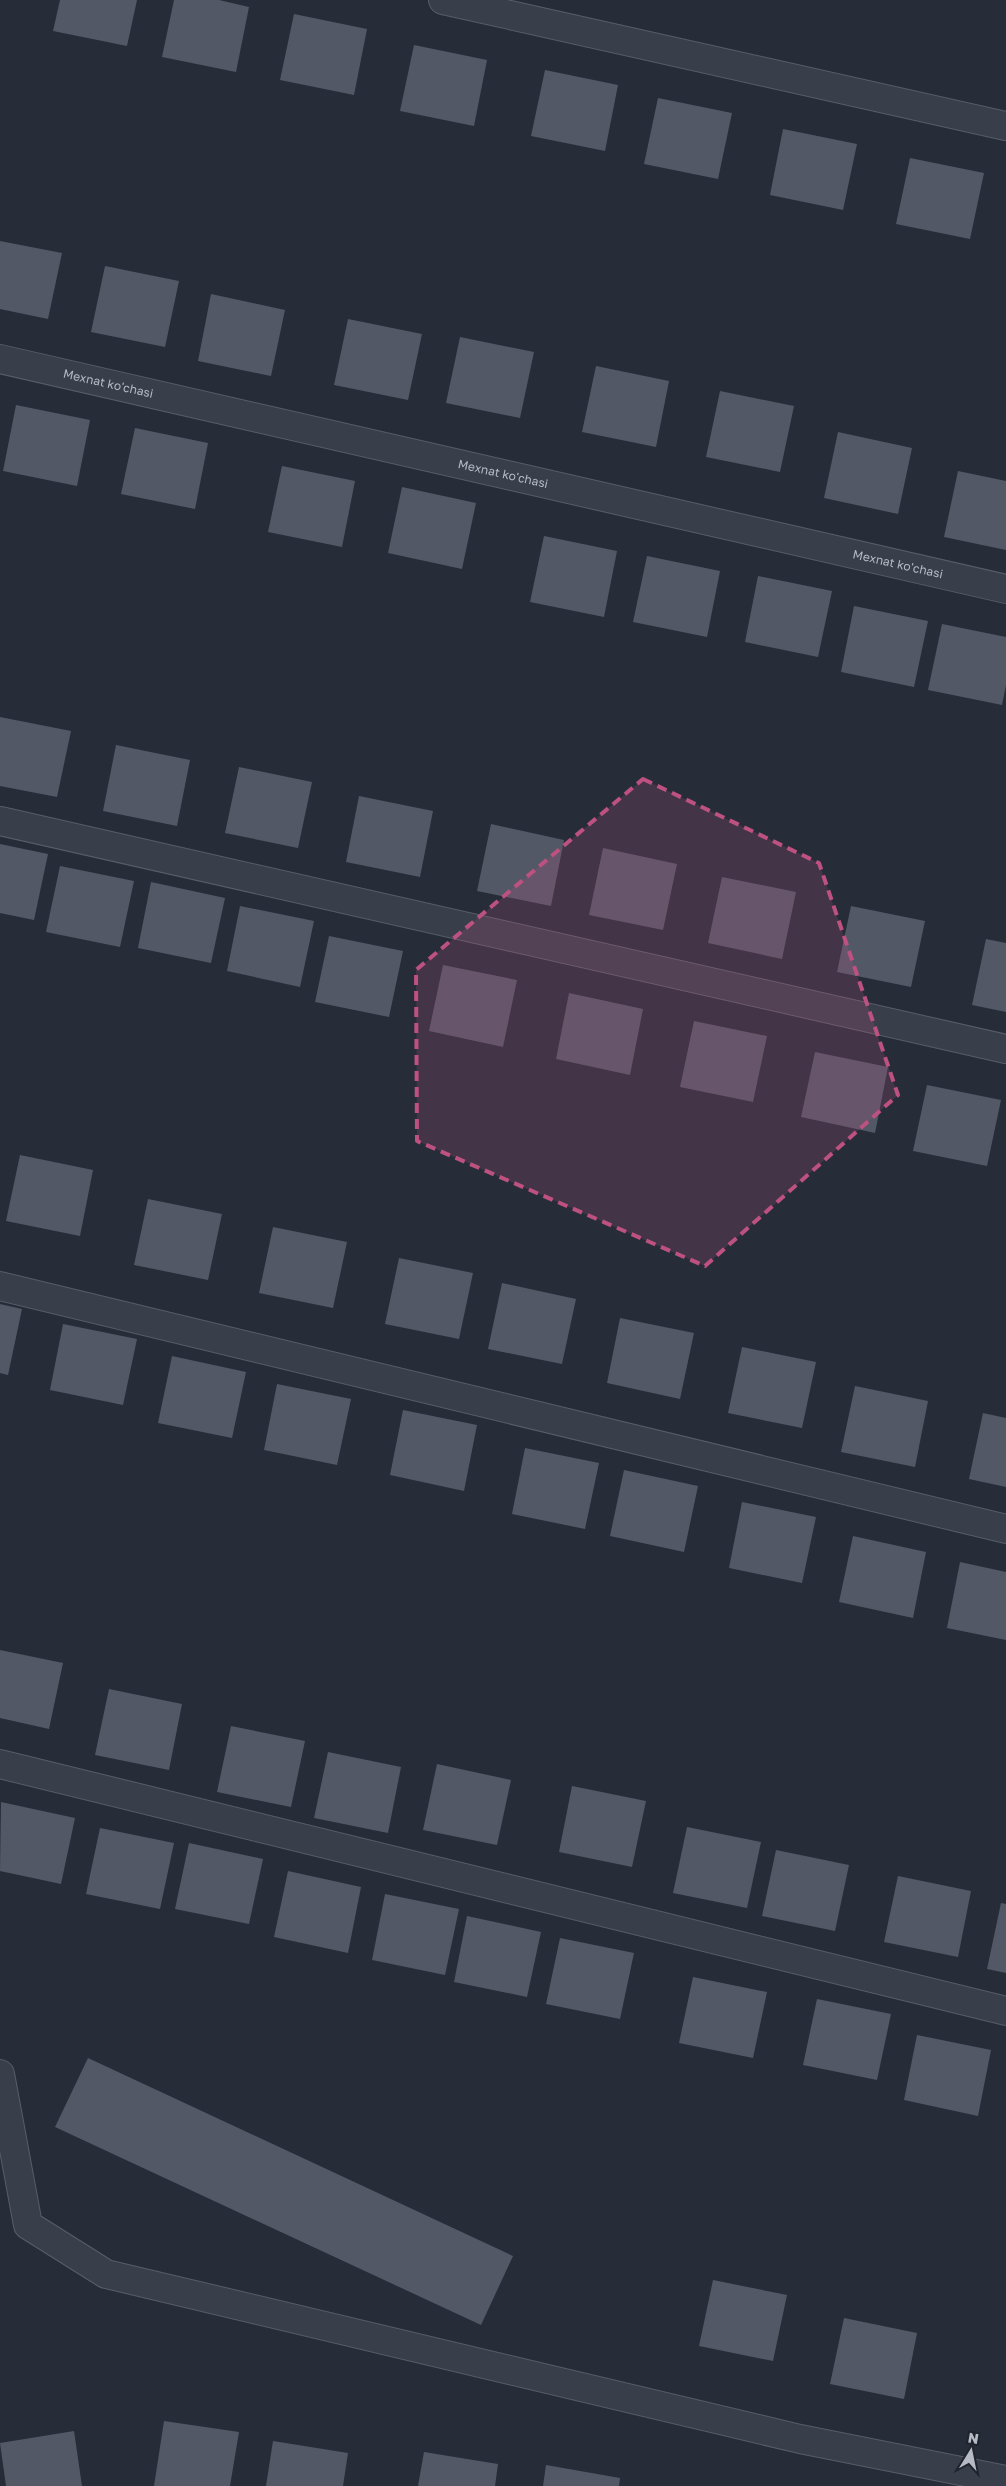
<svg xmlns="http://www.w3.org/2000/svg" width="1006" height="2486" font-family="'Golos Text',sans-serif">
<rect width="100%" height="100%" fill="#262d39"/>
<g fill="#525866">
<polygon points="60,0 137,0 127,46 53,31"/>
<polygon points="174,0 219,0 249,7 236,72 162,57"/>
<polygon points="294,14 367,29 354,95 280,80"/>
<polygon points="414,45 487,60 474,126 400,111"/>
<polygon points="545,70 618,85 605,151 531,136"/>
<polygon points="658,98 732,113 718,179 644,164"/>
<polygon points="783,129 857,144 843,210 770,195"/>
<polygon points="910,158 984,173 970,239 896,224"/>
<polygon points="0,241 62,253 48,319 0,309"/>
<polygon points="105,266 179,281 165,347 91,332"/>
<polygon points="211,294 285,310 271,376 198,361"/>
<polygon points="348,319 422,334 408,400 334,385"/>
<polygon points="460,337 534,352 520,418 446,403"/>
<polygon points="596,366 669,381 656,447 582,432"/>
<polygon points="720,391 794,406 780,472 706,457"/>
<polygon points="16,405 90,420 77,486 3,471"/>
<polygon points="135,428 208,443 195,509 121,494"/>
<polygon points="838,432 912,448 898,514 824,498"/>
<polygon points="282,466 355,481 342,547 268,532"/>
<polygon points="958,471 1006,481 1006,550 944,537"/>
<polygon points="402,487 476,503 462,569 388,553"/>
<polygon points="544,536 617,551 604,617 530,602"/>
<polygon points="647,556 720,571 707,637 633,622"/>
<polygon points="758,576 832,591 818,657 745,642"/>
<polygon points="854,606 928,621 914,687 841,672"/>
<polygon points="942,624 1006,637 1006,685 1002,705 928,690"/>
<polygon points="0,717 71,731 57,797 0,786"/>
<polygon points="116,745 190,760 177,826 103,811"/>
<polygon points="239,767 312,782 298,848 225,833"/>
<polygon points="359,796 433,811 420,877 346,862"/>
<polygon points="491,824 564,840 551,906 477,891"/>
<polygon points="0,844 48,854 34,920 0,913"/>
<polygon points="603,848 677,864 663,930 589,915"/>
<polygon points="60,866 134,881 120,947 46,932"/>
<polygon points="722,877 796,892 782,959 708,943"/>
<polygon points="151,882 225,898 211,963 138,948"/>
<polygon points="240,906 314,921 300,987 227,971"/>
<polygon points="851,906 925,921 911,987 837,972"/>
<polygon points="329,936 403,951 389,1017 315,1002"/>
<polygon points="986,939 1006,943 1006,1012 972,1005"/>
<polygon points="443,965 517,980 503,1047 429,1031"/>
<polygon points="569,993 643,1009 630,1075 556,1059"/>
<polygon points="694,1021 767,1036 753,1102 680,1087"/>
<polygon points="815,1052 888,1067 875,1133 801,1117"/>
<polygon points="927,1085 1001,1100 987,1166 913,1151"/>
<polygon points="20,1155 93,1170 80,1236 6,1221"/>
<polygon points="148,1199 222,1214 208,1280 134,1265"/>
<polygon points="273,1227 347,1242 333,1308 259,1293"/>
<polygon points="399,1258 473,1273 459,1339 385,1324"/>
<polygon points="502,1283 576,1299 562,1364 488,1349"/>
<polygon points="0,1304 22,1309 8,1375 0,1373"/>
<polygon points="620,1318 694,1333 680,1399 607,1383"/>
<polygon points="63,1324 137,1339 123,1405 50,1390"/>
<polygon points="742,1347 816,1362 802,1428 728,1413"/>
<polygon points="172,1356 246,1372 232,1438 158,1423"/>
<polygon points="277,1384 351,1399 337,1465 264,1450"/>
<polygon points="855,1386 928,1401 915,1467 841,1452"/>
<polygon points="403,1410 477,1425 464,1491 390,1475"/>
<polygon points="983,1413 1006,1418 1006,1487 969,1479"/>
<polygon points="525,1448 599,1463 585,1529 512,1514"/>
<polygon points="624,1470 698,1486 684,1552 610,1536"/>
<polygon points="742,1502 816,1517 802,1583 729,1568"/>
<polygon points="853,1536 926,1552 913,1618 839,1602"/>
<polygon points="960,1562 1006,1572 1006,1640 947,1628"/>
<polygon points="0,1650 63,1663 49,1729 0,1718"/>
<polygon points="109,1689 182,1704 169,1770 95,1755"/>
<polygon points="231,1726 305,1741 291,1807 217,1792"/>
<polygon points="328,1752 401,1767 388,1833 314,1818"/>
<polygon points="437,1764 511,1780 497,1845 423,1830"/>
<polygon points="572,1786 646,1801 632,1867 559,1852"/>
<polygon points="1,1802 75,1818 61,1884 0,1871"/>
<polygon points="687,1827 761,1842 747,1908 673,1893"/>
<polygon points="100,1828 174,1843 160,1909 86,1894"/>
<polygon points="189,1843 263,1859 249,1924 175,1909"/>
<polygon points="776,1850 849,1865 835,1931 762,1916"/>
<polygon points="288,1871 361,1887 348,1953 274,1937"/>
<polygon points="898,1876 971,1891 958,1957 884,1942"/>
<polygon points="385,1894 459,1909 445,1975 372,1960"/>
<polygon points="1001,1903 1006,1904 1006,1973 987,1969"/>
<polygon points="467,1916 541,1932 527,1997 454,1982"/>
<polygon points="560,1938 634,1953 620,2019 546,2004"/>
<polygon points="693,1977 767,1992 753,2058 679,2043"/>
<polygon points="817,1999 891,2014 877,2080 803,2065"/>
<polygon points="917,2035 991,2050 978,2116 904,2100"/>
<polygon points="88,2058 513,2256 481,2325 55,2127"/>
<polygon points="713,2280 787,2295 773,2361 699,2346"/>
<polygon points="844,2318 917,2333 904,2399 830,2384"/>
<polygon points="164,2421 239,2432 230,2486 154,2486"/>
<polygon points="74,2431 82,2486 6,2486 0,2443"/>
<polygon points="273,2441 348,2453 343,2486 266,2486"/>
<polygon points="424,2452 498,2464 495,2486 418,2486"/>
<polygon points="546,2465 620,2478 619,2486 543,2486"/>
</g>
<g fill="none" stroke-linecap="round" stroke-linejoin="round">
<g stroke="#585d67" stroke-width="30">
<g id="minor">
<polyline points="443,0 1006,126"/>
<path id="s1" d="M0,359L1006,589"/>
<polyline points="0,821 1006,1049"/>
<polyline points="0,1286 1006,1529"/>
<polyline points="0,1764 1006,2011"/>
<polyline points="0,2074 28,2225 106,2274 800,2439 1006,2480"/>
</g>
</g>
<use href="#minor" stroke="#393f4a" stroke-width="28"/>
</g>
<path fill="#bd5180" fill-opacity="0.2" stroke="#bd5180" stroke-width="4" stroke-dasharray="10 6" stroke-linejoin="round" d="M643,779L819,863L898,1095L705,1266L417,1141L416,970Z"/>
<g text-anchor="middle" stroke-width="4" stroke-linejoin="round" paint-order="stroke">
<g font-size="12" fill="#b5bac5" stroke="#1f242e">
<text dy="4" stroke="none"><textPath href="#s1" startOffset="111">Mexnat ko'chasi</textPath></text>
<text dy="4" stroke="none"><textPath href="#s1" startOffset="516">Mexnat ko'chasi</textPath></text>
<text dy="4" stroke="none"><textPath href="#s1" startOffset="921">Mexnat ko'chasi</textPath></text>
</g>
</g>
<g transform="translate(971 2451) rotate(10)" stroke="#1f242e" stroke-width="4" paint-order="stroke">
<path d="M0-4L9 19L0 12L-9 19Z" fill="#b5bac5"/>
<text y="-8" font-size="14" font-weight="bold" text-anchor="middle" fill="#b5bac5">N</text>
</g>
</svg>
